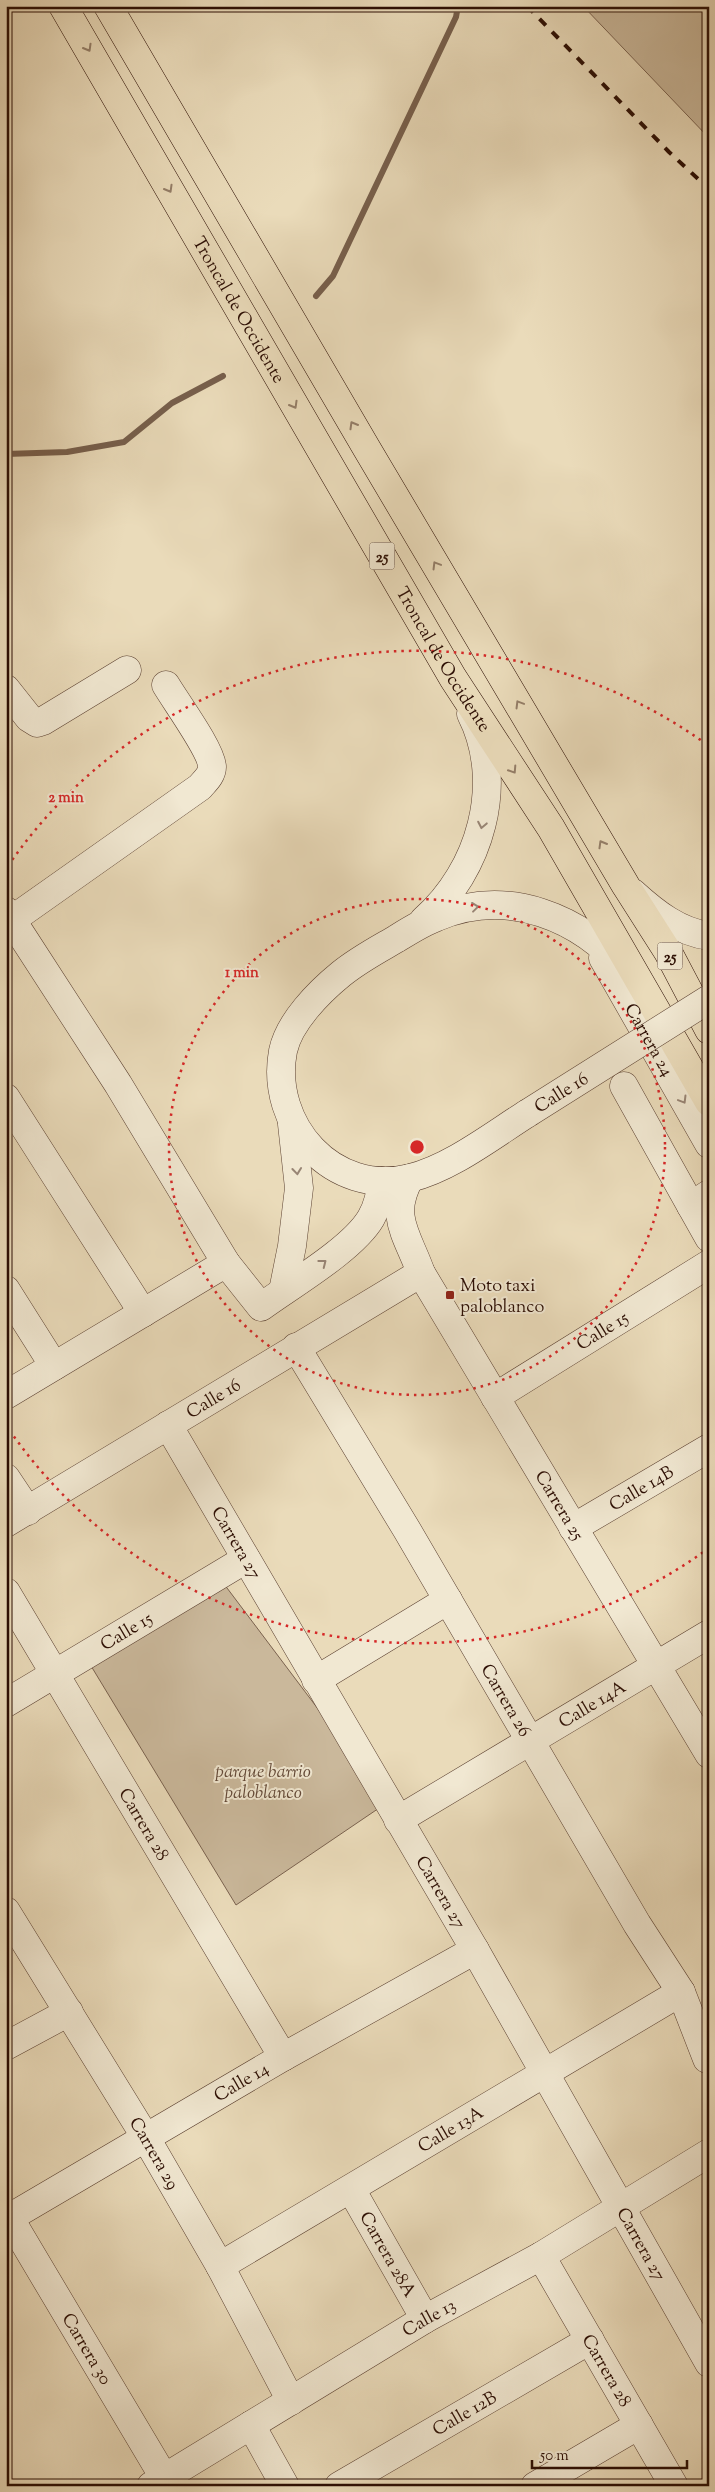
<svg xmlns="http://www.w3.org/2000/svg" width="715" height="2492" font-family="'Sorts Mill Goudy',serif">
<rect width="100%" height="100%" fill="#eadbba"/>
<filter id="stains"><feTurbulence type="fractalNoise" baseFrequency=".004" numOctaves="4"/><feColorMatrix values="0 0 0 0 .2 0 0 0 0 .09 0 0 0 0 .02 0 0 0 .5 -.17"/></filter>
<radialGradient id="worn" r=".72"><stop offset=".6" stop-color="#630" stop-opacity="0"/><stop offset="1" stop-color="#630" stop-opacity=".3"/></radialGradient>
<g fill="#cab89b" stroke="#7a624f">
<polygon points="583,6 709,6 709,138"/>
<polygon points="218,1576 388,1802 236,1905 85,1656"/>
</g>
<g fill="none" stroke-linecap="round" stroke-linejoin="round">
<g stroke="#775f4c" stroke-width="6">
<polyline points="316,296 333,276 456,17 458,6"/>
<polyline points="6,454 67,452 124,442 172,403 223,376"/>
</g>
<g stroke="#5b4031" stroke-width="29">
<g id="minor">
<polyline points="6,689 29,718 37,723 43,721 127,670"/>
<path d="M633,893C655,913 679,932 709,936"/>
<path d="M6,911L118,1084L226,1263L261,1307C291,1285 353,1249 371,1218C378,1206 380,1194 382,1181"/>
<path d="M424,920C480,871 506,783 471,714"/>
<path d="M6,924L200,787C205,781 212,775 212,767C212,751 176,702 166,685"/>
<path id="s1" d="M603,958L709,1144"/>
<polyline points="624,1086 691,1206"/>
<polyline points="6,1098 143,1313"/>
<path d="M528,1113C493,1135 451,1168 410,1178C333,1197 269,1125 283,1051C289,1022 319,992 341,974C358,960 377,950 396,939C409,931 423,922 437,917C508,887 581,917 628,973"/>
<path id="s2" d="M410,1178C388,1216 408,1236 421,1273L709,1754"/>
<polyline points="709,1194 691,1206 709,1238"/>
<polyline points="6,1290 54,1366"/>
<polyline points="283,1291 292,1246 299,1188 292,1124"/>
<path id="s3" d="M296,1347L407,1530L637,1924L681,1992L707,2059"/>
<polyline points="6,1395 226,1263"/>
<path id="s4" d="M495,1397L709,1264"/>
<path id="s5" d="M168,1425L475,1950L709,2363"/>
<polyline points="6,1478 28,1511"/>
<path id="s6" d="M6,1523L421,1273"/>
<path id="s7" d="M573,1528L709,1448"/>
<path id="s8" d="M6,1592L283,2057"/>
<polyline points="316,1680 448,1600"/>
<path id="s9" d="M6,1703L246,1559"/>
<path id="s10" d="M398,1820L709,1634"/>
<path id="s11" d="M6,1911L146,2138L220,2266L291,2401"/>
<polyline points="6,2046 69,2012"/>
<path id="s12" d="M351,2189L425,2319"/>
<path id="s13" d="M6,2212L169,2486"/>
<path id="s14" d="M9,2218L283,2057L475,1950"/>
<path id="s15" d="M541,2256L674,2486"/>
<path id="s16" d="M220,2266L681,1992"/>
<polyline points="251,2425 285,2486"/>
<path id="s17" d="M151,2486L425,2319L541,2256L709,2153"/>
<path id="s18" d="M339,2486L590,2340"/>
<polyline points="535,2486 639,2425"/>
</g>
</g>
<g stroke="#2b0d03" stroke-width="29">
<g id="highway">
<path id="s19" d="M63,6L453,678L551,828L709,1102"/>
<polyline points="108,6 367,449 626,886 668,952 709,1030"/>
</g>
</g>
<use href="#minor" stroke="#f1e8d2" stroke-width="28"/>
<use href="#highway" stroke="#eadbba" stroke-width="28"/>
<polyline stroke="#2b0d03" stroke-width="4" stroke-dasharray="9 9" stroke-linecap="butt" points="527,6 669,152 709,189"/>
<g stroke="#5b4031" stroke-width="29" stroke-linecap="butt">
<g id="minor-bridge">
<path id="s20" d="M528,1113L709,999"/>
</g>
</g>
<use href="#minor-bridge" stroke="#f1e8d2" stroke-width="28"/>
</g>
<defs><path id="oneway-chevron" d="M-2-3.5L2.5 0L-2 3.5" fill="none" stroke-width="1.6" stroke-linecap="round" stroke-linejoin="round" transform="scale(1.25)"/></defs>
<g stroke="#947e68">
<use href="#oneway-chevron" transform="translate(88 48) rotate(60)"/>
<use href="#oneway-chevron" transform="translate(169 189) rotate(60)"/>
<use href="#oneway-chevron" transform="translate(294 405) rotate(60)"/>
<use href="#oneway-chevron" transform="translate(353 425) rotate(-120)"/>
<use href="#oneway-chevron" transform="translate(436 565) rotate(-121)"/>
<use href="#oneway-chevron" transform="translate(519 704) rotate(-121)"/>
<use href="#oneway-chevron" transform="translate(513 770) rotate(57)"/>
<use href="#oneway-chevron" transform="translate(602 844) rotate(-120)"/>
</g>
<g stroke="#988575">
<use href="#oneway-chevron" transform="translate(482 825) rotate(101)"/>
<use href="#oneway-chevron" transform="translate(475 907) rotate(-7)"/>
<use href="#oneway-chevron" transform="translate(683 1100) rotate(59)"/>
<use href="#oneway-chevron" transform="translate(297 1171) rotate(84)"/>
<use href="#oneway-chevron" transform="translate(323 1263) rotate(-38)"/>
</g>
<g fill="none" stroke="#d62828" stroke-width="2.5" stroke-dasharray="2.5 5">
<circle cx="417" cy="1147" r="248"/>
<path d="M709 1548A496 496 0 0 1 8 1428M8 866A496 496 0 0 1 709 746"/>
</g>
<rect fill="#8f2418" stroke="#f1e8d2" stroke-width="2" x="445" y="1290" width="10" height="10" rx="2.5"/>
<g text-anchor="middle" stroke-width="4" stroke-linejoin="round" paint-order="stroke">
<g fill="#f1e8d2" stroke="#664f41" stroke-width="1">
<rect x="369.5" y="542.5" width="25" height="27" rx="4"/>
<rect x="657.5" y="942.5" width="25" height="27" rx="4"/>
</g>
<g font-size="16" font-weight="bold" fill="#2b0d03">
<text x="382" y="562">25</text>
<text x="670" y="962">25</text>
</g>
<g font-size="18" fill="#2b0d03" stroke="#f1e8d2">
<text dy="6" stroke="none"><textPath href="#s19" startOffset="351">Troncal de Occidente</textPath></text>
<text dy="6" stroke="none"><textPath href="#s19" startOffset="756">Troncal de Occidente</textPath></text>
<text dy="6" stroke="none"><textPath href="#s1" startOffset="94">Carrera 24</textPath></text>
<text dy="6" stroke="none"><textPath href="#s20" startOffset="39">Calle 16</textPath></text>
<text dy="6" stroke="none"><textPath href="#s4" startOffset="126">Calle 15</textPath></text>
<text dy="6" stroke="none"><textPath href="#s6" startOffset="242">Calle 16</textPath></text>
<text dy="6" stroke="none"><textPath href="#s7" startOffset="79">Calle 14B</textPath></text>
<text dy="6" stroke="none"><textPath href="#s2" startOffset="371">Carrera 25</textPath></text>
<text dy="6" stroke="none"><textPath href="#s5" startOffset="136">Carrera 27</textPath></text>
<text dy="6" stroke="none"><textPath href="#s9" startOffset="140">Calle 15</textPath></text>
<text dy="6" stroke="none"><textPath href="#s3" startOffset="411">Carrera 26</textPath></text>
<text dy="6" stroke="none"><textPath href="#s10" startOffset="226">Calle 14A</textPath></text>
<text dy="6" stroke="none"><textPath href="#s8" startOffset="270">Carrera 28</textPath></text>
<text dy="6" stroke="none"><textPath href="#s5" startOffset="541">Carrera 27</textPath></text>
<text dy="6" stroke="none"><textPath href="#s14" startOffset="269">Calle 14</textPath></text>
<text dy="6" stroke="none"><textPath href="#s16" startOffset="268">Calle 13A</textPath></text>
<text dy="6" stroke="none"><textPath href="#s11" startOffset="284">Carrera 29</textPath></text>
<text dy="6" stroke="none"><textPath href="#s5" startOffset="946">Carrera 27</textPath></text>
<text dy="6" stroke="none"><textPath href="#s12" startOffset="75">Carrera 28A</textPath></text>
<text dy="6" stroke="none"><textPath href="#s17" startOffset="325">Calle 13</textPath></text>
<text dy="6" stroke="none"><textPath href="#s13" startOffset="159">Carrera 30</textPath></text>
<text dy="6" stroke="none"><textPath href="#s15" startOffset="132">Carrera 28</textPath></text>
<text dy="6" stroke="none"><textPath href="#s18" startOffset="145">Calle 12B</textPath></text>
</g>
<g font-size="18" fill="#2b0d03" stroke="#f1e8d2" text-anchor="start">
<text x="460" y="1291">Moto taxi<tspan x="460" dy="21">paloblanco</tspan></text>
</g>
<g font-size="18" font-style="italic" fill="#634938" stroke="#f1e8d2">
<text x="263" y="1777">parque barrio<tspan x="263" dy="21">paloblanco</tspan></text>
</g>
</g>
<circle cx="417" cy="1147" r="8" fill="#d62828" stroke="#f1e8d2" stroke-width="2.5"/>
<g font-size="15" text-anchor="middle" font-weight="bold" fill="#d62828" stroke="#f1e8d2" stroke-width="4" stroke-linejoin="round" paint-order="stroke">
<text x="66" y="802">2 min</text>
<text x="242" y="977">1 min</text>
</g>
<rect width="715" height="2492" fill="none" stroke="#eadbba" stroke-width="25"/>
<rect x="8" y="8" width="700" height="2477" fill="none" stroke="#2b0d03" stroke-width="2.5"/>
<rect x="12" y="12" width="690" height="2467" fill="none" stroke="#2b0d03"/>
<path d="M532 2460v8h155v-8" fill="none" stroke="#2b0d03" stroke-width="2.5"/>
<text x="540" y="2460" font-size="15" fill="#2b0d03" stroke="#f1e8d2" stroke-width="4" paint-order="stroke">50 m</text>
<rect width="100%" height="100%" filter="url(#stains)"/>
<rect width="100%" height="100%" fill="url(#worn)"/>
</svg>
